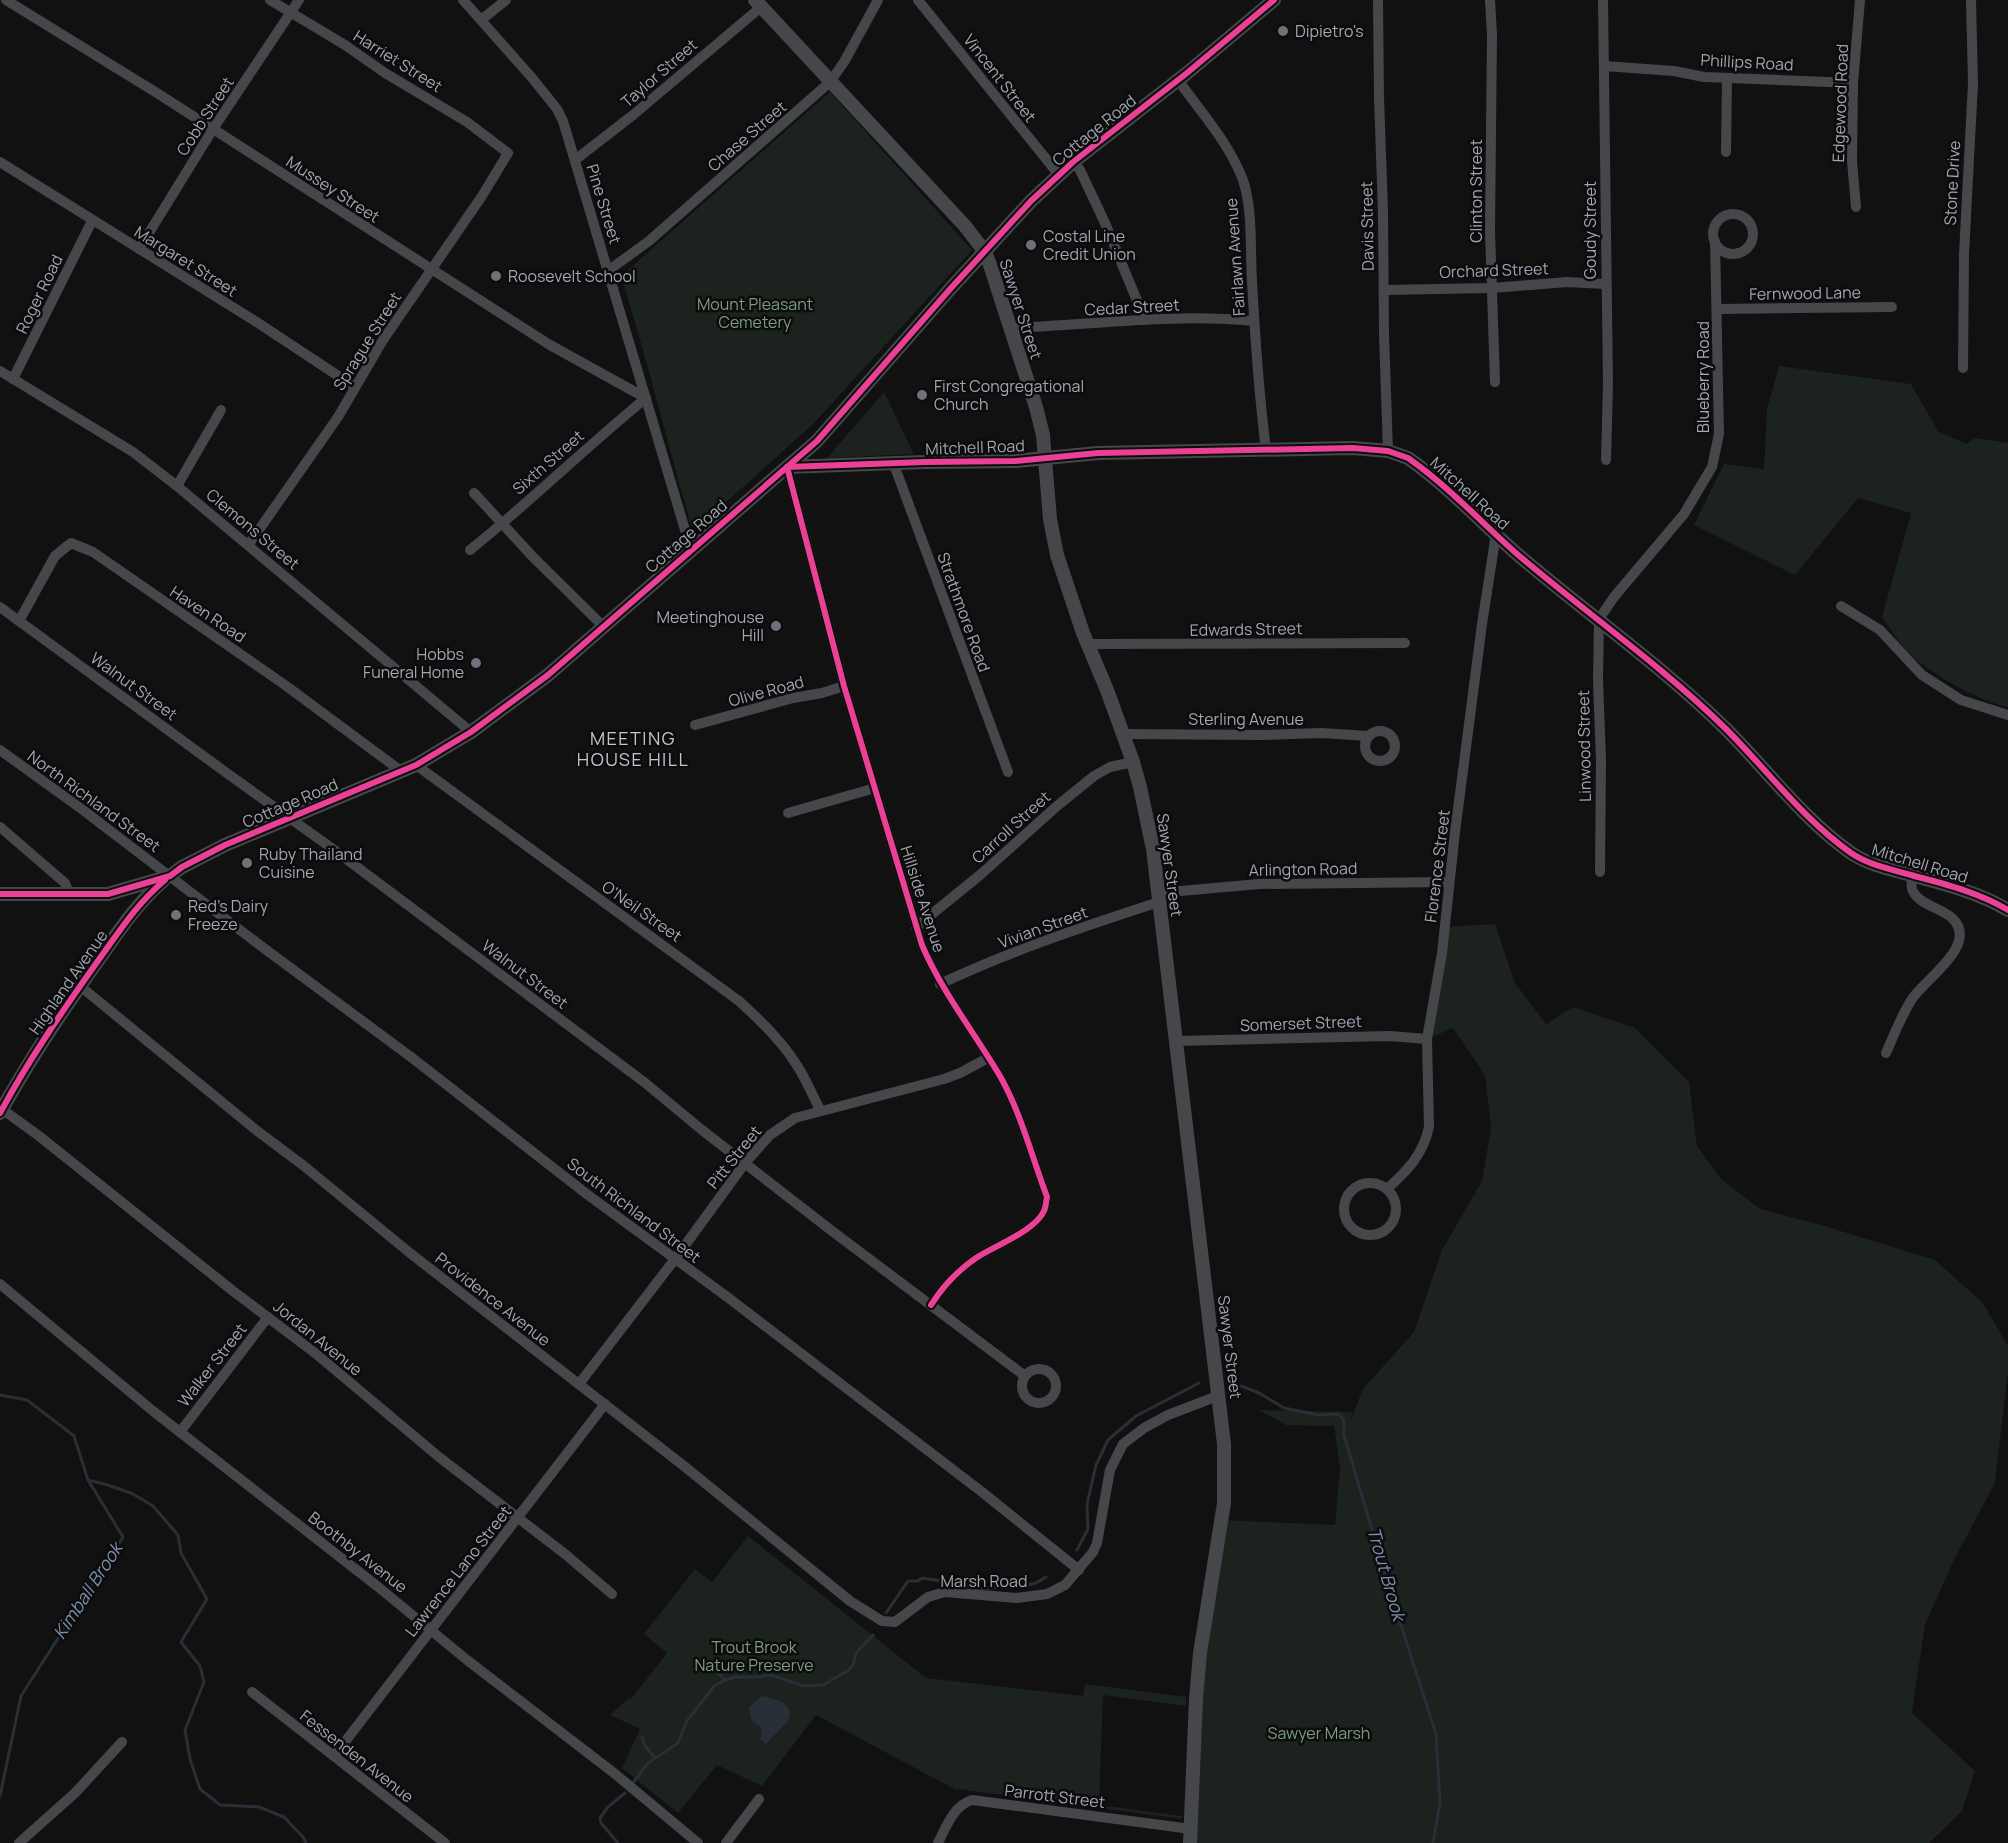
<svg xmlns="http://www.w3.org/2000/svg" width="2008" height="1843" font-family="Manrope,sans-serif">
<rect width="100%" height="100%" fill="#111112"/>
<g fill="#1c221d">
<path d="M830,92L972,250L813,424L732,497L694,528L691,525C667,442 647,358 621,276Z"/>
<path d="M1779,366L1911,384L1938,431L1966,444L1975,438L2008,443V707C1980,702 1931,674 1910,654C1899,644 1891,629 1882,617L1911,513L1858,498L1795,575L1694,525L1724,464L1764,469L1767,409Z"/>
<polygon points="884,392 914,454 827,458"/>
<polygon points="1495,924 1515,983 1546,1024 1573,1007 1635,1028 1689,1082 1697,1146 1721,1179 1760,1209 1818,1224 1935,1260 1983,1303 2008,1346 2008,1371 1995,1483 1954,1560 1925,1624 1912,1713 1975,1771 1962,1811 1929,1843 1190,1843 1196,1699 1222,1520 1335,1525 1340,1467 1334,1426 1286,1425 1259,1410 1352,1412 1351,1419 1363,1389 1414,1332 1442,1250 1482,1181 1491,1127 1485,1075 1453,1028 1427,1039 1445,927"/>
<polygon points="748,1536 926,1678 1083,1696 1085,1684 1186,1697 1186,1706 1103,1695 1099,1805 1182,1816 1182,1819 959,1789 958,1791 816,1715 762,1786 717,1765 678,1813 622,1768 640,1729 610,1715 629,1698 631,1699 667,1653 644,1634 695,1569 712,1582"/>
</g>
<path fill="#292f36" d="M762,1696C775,1700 786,1699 790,1713L788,1721L766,1744L760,1739L762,1731L760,1726L752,1721L749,1707Z"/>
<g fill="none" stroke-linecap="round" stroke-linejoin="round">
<g stroke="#292f36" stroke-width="3">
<polyline points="1235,1385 1244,1387 1259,1393 1284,1408 1319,1415 1338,1414 1344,1420 1344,1435 1390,1591 1436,1734 1440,1803 1433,1843"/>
<polyline points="0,1395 27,1400 74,1436 88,1480 123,1537 21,1696 0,1796"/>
<polyline points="88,1480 108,1485 133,1494 153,1506 178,1535 181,1553 207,1599 181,1642 200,1666 204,1682 185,1730 190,1759 200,1789 220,1805 259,1807 284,1817 303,1837 306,1843"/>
<polyline points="1077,1550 1088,1529 1087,1504 1096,1465 1108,1440 1136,1416 1199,1383"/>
<polyline points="886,1613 908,1581 918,1581 922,1578 962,1584 977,1589 1023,1586 1036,1583 1046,1577"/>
<polyline points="715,1662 716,1671 725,1680"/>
<polyline points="642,1737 645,1746 655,1758"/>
<polyline points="633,1783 648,1763 678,1743 687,1721 714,1686 725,1680 735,1677 760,1677 771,1675 803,1686 823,1685 849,1670 853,1665 856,1653 873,1635"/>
<polyline points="618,1843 601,1823 600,1818 608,1807 625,1793"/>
</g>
<g stroke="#46474a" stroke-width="10">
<path d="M6,0L157,93L550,345L646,398C586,447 530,502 470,550"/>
<polyline points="463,0 533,79 557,109 563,121 691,550"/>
<polyline points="918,0 1059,175"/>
<polyline points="1378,0 1379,97 1383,212 1384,334 1388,451"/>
<polyline points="1490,0 1492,34 1490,231 1495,382"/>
<polyline points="1603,0 1608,384 1606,460"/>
<polyline points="481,20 506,0"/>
<polyline points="1604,66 1674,71 1704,77 1853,83"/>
<path d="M1178,80C1201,112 1229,143 1243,180C1253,211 1250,248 1252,281C1255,337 1259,394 1266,450"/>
<polyline points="1726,152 1727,78"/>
<polyline points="575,160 633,115 761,7"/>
<polyline points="0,162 255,321 355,387"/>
<polyline points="1073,162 1080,170 1105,223 1145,320"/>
<polyline points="1856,207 1852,161 1853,83 1860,0"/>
<circle cx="1733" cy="234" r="20"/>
<polyline points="139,249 213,129 299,0"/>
<polyline points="609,270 649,241 830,82 844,62 878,0"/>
<polyline points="1384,290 1492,288 1567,282 1605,284"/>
<polyline points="1717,309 1892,307"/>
<path d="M1011,328C1091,325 1174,313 1254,321"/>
<polyline points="1963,368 1964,254 1973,83 1971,0"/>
<polyline points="0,371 133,452 177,486 471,732"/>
<polyline points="13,379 92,221"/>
<polyline points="893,462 1008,772"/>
<path d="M787,467L844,686L922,945C942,992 974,1032 1000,1076C1021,1113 1032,1157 1047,1197C1046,1201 1046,1207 1044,1211C1035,1231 994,1246 976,1258C957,1271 943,1286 931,1305"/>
<polyline points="177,486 221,410"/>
<polyline points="474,493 533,557 604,627"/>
<polyline points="249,544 338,417 383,340 482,196 508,153 467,122 385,73 345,45 270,0"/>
<polyline points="1841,606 1880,630 1922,675 1961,700 2008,715"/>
<polyline points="0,607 228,774 333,849 644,1082 702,1130 832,1231 1025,1376"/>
<polyline points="19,621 55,556 71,543 93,552 285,685 401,771"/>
<polyline points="1088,644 1405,643"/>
<polyline points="695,725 793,698 822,693 844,686"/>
<circle cx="1380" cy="746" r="15"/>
<polyline points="1124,734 1261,735 1321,733 1369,736"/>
<polyline points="0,750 83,810 261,946 411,1057 588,1195 726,1296 982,1492 1079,1570"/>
<path d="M416,765L739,1001C762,1022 785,1044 801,1072C808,1084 814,1098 820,1110"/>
<polyline points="788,813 875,788"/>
<polyline points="0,827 65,883 70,895"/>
<polyline points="1600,872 1601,760 1598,680 1599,619 1614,597 1684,514 1712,467 1719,434 1715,241"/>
<polyline points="1158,893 1259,884 1449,882"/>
<polyline points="916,927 980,875 1057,806 1094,776 1110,767 1133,762"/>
<path d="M940,984C1010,951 1085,926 1159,902"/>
<polyline points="80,986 256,1130 304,1166 410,1253 684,1466 850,1601 882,1621 895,1622 928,1597 945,1592 1017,1598 1047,1594 1065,1585 1093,1552 1097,1543 1110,1470 1123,1444 1144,1428 1168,1415 1220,1395"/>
<polyline points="1176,1041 1390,1036 1427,1039"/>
<path d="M1886,1053C1894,1035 1901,1016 1912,999C1925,979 1980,944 1952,918C1941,908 1917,904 1912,889C1911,885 1912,879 1911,875"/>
<polyline points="2,1109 39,1136 233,1291 315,1353 439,1457 565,1554 612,1594"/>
<circle cx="1370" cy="1209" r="26"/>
<path d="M1387,1189C1407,1171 1423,1155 1429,1127L1427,1039L1442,953L1455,832L1482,624L1496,534"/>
<polyline points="0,1284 153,1411 377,1586 467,1660 614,1773 698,1843"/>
<circle cx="1039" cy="1386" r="17"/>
<polyline points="579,1384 675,1259 745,1163 770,1135 795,1118 944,1079 960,1073 988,1058"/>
<polyline points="180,1432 268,1317"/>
<polyline points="252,1692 445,1843"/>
<polyline points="334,1756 605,1404"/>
<polyline points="19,1843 75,1793 122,1742"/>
<polyline points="726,1843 759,1799"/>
<path d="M938,1843C946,1827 954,1805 972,1800L1191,1829"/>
</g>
<g stroke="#46474a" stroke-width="14">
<polyline points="755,0 965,226 985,252 990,265 1036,407 1043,435 1050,519 1057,555 1083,633 1107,690 1133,762 1140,787 1153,849 1224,1444 1224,1503 1200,1653 1196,1699 1190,1843"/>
<path d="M787,467L925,462L1015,461L1098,453L1353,448L1388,451L1408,458C1448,486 1481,522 1517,554C1586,613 1661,665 1726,729C1767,770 1803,819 1851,853C1869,865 1890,869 1911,875C1944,884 1978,892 2008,910"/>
<polyline points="0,894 108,894 170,876 182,867 225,845 416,765 471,732 548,675 817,441 951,288 1031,201 1073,162 1187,73 1274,0"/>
<path d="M0,1113C29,1060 62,1011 97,962C117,934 136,904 163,881"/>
</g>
<g stroke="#0c0c0d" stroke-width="10">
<g id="cycleway">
<polyline points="0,894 108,894 170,876 182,867 225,845 416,765 471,732 548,675 817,441 951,288 1031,201 1073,162 1187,73 1274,0"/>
<path d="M0,1113C28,1061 61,1013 95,965C117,935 136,904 165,880"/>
<path d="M931,1305C943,1286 957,1271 976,1258C994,1246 1035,1231 1044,1211C1046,1207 1046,1201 1047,1197C1032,1157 1021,1113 1000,1076C974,1032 942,992 922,945L844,686L787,467L925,462L1015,461L1098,453L1353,448L1388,451L1408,458C1448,486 1481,522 1517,554C1586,613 1661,665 1726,729C1767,770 1803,819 1851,853C1869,865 1890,869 1911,875C1944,884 1978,892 2008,910"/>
</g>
</g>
<use href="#cycleway" stroke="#ea4096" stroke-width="6"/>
</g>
<g fill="#70727b" stroke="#0c0c0d" stroke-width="2">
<circle cx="1283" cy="31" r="6"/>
<circle cx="1031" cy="245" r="6"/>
<circle cx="496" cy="276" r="6"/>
<circle cx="922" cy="395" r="6"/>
<circle cx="776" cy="626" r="6"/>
<circle cx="476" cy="663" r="6"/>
<circle cx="247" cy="863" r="6"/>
<circle cx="176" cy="915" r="6"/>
</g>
<g text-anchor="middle" stroke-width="5" stroke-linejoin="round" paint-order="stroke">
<g font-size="16" fill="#a3a6b3" stroke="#0c0c0d" text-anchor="start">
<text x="1295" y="37">Dipietro's</text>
<text x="1043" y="242">Costal Line<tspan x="1043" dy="18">Credit Union</tspan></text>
<text x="508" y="282">Roosevelt School</text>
<text x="934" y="392">First Congregational<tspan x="934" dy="18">Church</tspan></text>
<text x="764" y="623" text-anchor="end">Meetinghouse<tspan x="764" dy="18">Hill</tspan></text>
<text x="464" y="660" text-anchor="end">Hobbs<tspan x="464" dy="18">Funeral Home</tspan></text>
<text x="259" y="860">Ruby Thailand<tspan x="259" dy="18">Cuisine</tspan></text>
<text x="188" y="912">Red's Dairy<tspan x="188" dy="18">Freeze</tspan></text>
</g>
<g font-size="16" fill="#a3a6b3" stroke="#0c0c0d">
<text transform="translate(398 61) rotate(32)" y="6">Harriet Street</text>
<text transform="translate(1747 62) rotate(3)" y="6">Phillips Road</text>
<text transform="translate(659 73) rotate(-41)" y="6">Taylor Street</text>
<text transform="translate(1000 78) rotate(52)" y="6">Vincent Street</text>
<text transform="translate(1840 103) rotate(-88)" y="6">Edgewood Road</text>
<text transform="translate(205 116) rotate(-57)" y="6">Cobb Street</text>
<text transform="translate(1094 130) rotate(-39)" y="6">Cottage Road</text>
<text transform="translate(747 136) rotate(-41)" y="6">Chase Street</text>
<text transform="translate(1952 183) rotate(-87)" y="6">Stone Drive</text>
<text transform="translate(333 189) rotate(33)" y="6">Mussey Street</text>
<text transform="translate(1476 191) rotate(-90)" y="6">Clinton Street</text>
<text transform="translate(604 204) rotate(73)" y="6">Pine Street</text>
<text transform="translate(1367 226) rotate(-91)" y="6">Davis Street</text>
<text transform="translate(1590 230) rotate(-90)" y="6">Goudy Street</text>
<text transform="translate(1235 257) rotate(-94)" y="6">Fairlawn Avenue</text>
<text transform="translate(186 261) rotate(32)" y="6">Margaret Street</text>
<text transform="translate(1494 270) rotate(-2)" y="6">Orchard Street</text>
<text transform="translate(1805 293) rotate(-1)" y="6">Fernwood Lane</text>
<text transform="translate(39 294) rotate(-64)" y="6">Roger Road</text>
<text transform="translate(1132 307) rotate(-3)" y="6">Cedar Street</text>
<text transform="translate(1021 309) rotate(72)" y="6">Sawyer Street</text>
<text transform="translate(367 341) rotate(-58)" y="6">Sprague Street</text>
<text transform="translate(1703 377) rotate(-90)" y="6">Blueberry Road</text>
<text transform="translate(975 447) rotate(-2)" y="6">Mitchell Road</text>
<text transform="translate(548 462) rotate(-41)" y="6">Sixth Street</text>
<text transform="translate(1470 493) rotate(42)" y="6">Mitchell Road</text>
<text transform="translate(253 529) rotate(40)" y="6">Clemons Street</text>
<text transform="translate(686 536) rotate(-41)" y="6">Cottage Road</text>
<text transform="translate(964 612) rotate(70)" y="6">Strathmore Road</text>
<text transform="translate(208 614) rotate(34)" y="6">Haven Road</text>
<text transform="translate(1246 629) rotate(-1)" y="6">Edwards Street</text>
<text transform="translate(134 686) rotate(36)" y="6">Walnut Street</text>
<text transform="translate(766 691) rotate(-15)" y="6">Olive Road</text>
<text x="1246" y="725">Sterling Avenue</text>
<text transform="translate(1584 746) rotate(-91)" y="6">Linwood Street</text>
<text transform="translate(94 801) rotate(36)" y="6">North Richland Street</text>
<text transform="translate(290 803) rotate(-23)" y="6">Cottage Road</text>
<text transform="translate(1011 827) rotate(-42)" y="6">Carroll Street</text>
<text transform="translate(1920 863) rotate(17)" y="6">Mitchell Road</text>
<text transform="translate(1170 865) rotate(82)" y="6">Sawyer Street</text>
<text transform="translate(1437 866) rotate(-83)" y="6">Florence Street</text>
<text transform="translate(1303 869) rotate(-1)" y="6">Arlington Road</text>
<text transform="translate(923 899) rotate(72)" y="6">Hillside Avenue</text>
<text transform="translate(642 911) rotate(35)" y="6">O'Neil Street</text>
<text transform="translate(1043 927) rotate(-20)" y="6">Vivian Street</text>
<text transform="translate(525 974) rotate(37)" y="6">Walnut Street</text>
<text transform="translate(68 982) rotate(-55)" y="6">Highland Avenue</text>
<text transform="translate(1301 1023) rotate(-2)" y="6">Somerset Street</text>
<text transform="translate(734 1157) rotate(-51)" y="6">Pitt Street</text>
<text transform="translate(634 1210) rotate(37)" y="6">South Richland Street</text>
<text transform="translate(493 1299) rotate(38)" y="6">Providence Avenue</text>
<text transform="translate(318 1338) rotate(39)" y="6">Jordan Avenue</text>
<text transform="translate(1230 1347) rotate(83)" y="6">Sawyer Street</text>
<text transform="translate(212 1365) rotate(-52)" y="6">Walker Street</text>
<text transform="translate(358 1552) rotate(38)" y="6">Boothby Avenue</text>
<text transform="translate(458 1571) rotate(-52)" y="6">Lawrence Lano Street</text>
<text x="984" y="1587">Marsh Road</text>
<text transform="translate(357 1756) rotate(38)" y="6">Fessenden Avenue</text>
<text transform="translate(1055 1796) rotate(7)" y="6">Parrott Street</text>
</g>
<g font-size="16" fill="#7a9d80" stroke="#0c0c0d">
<text x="755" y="310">Mount Pleasant<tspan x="755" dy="18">Cemetery</tspan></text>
<text x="754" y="1653">Trout Brook<tspan x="754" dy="18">Nature Preserve</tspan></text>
<text x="1319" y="1739">Sawyer Marsh</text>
</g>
<g font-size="18" letter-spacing="1.5" fill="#c4c5cf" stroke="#0c0c0d">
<text x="633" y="745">MEETING<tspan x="633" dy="21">HOUSE HILL</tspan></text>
</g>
<g font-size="18" font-style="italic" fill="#7b90ad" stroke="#0c0c0d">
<text transform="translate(1386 1574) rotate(74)" y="6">Trout Brook</text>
<text transform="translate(88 1591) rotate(-57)" y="6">Kimball Brook</text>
</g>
</g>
</svg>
